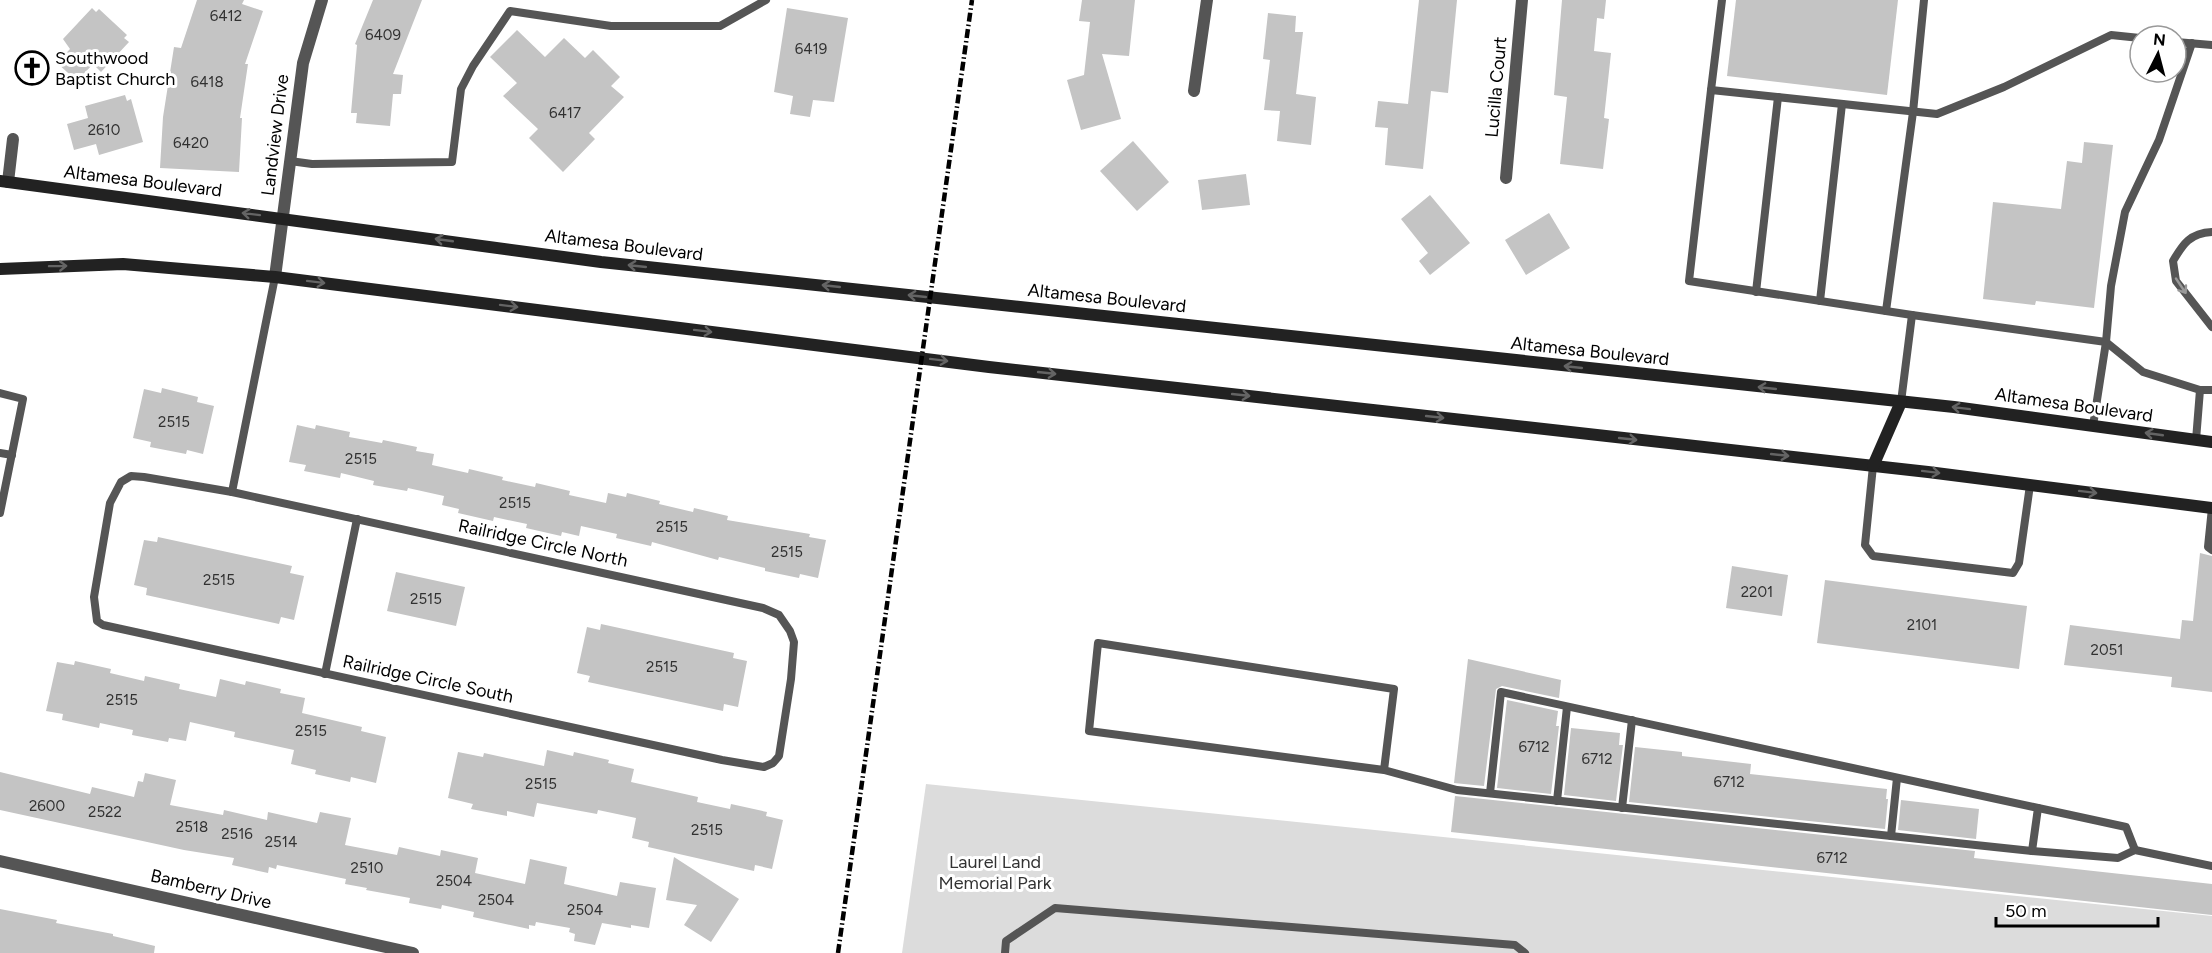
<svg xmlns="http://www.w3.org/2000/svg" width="2212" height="953" font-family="Figtree,sans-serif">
<rect width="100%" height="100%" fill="#fff"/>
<polygon fill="#dcdcdc" points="926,784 2212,916 2212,953 902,953"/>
<g fill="#c4c4c4">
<polygon points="197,0 244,0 242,4 263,11 245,64 248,64 240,118 242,118 239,172 160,168 163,117 174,47 181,48"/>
<polygon points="373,0 422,0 393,74 403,75 401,94 393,94 390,126 356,123 357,113 351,113 357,45 355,44"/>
<polygon points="1082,0 1135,0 1129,56 1102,54 1121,119 1081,130 1067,80 1084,75 1090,22 1079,21"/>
<polygon points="1419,0 1457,0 1448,93 1431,91 1423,169 1385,165 1388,128 1375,127 1378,101 1408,104"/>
<polygon points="1562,0 1606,0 1604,19 1597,18 1594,51 1611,53 1604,118 1609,119 1603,169 1560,164 1567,97 1554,95"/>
<polygon points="1736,0 1898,0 1887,95 1727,76"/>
<polygon points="92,8 96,12 99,9 127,35 124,38 129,42 101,72 93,64 77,81 57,63 70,49 63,39"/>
<polygon points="787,8 848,18 834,102 813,100 810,117 790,114 793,96 774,92"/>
<polygon points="1268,13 1296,16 1295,32 1303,32 1296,94 1316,97 1311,145 1277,141 1280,111 1264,110 1270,60 1263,59"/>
<polygon points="517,30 545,57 564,38 585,58 593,50 620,77 611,86 624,97 589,133 595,139 563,172 529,138 538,129 503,96 517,83 490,57"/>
<polygon points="125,95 127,101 131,99 143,142 99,155 96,144 74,150 67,124 88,118 85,106"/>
<polygon points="1133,141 1169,182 1137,211 1100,171"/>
<polygon points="2084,142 2113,145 2094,308 2036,301 2035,305 1983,299 1993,202 2061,209 2067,161 2082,163"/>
<polygon points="1246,174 1250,205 1202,210 1198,180"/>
<polygon points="1430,195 1470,243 1430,275 1419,261 1428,253 1401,219"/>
<polygon points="1549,213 1570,248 1526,275 1505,240"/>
<polygon points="162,388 198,397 197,402 214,406 203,454 187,450 186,454 150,447 151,442 133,438 144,389 161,393"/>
<polygon points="297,425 315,429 316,425 350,432 349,437 382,443 383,440 417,447 416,451 434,454 432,465 468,473 469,469 503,477 502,480 535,487 536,483 570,491 569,495 606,503 608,493 626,497 627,493 660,501 659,504 693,512 694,508 728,516 727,520 810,534 809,537 826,540 818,578 800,574 799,578 765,571 765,568 719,557 718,560 652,542 651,546 616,538 617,534 581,526 579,536 562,532 561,536 526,528 527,524 494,517 493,521 458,513 459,509 442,505 444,496 408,488 407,491 373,485 374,481 341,473 340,478 304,471 306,465 289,462"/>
<polygon points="158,537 292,566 290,573 304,576 294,620 281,617 279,624 146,595 147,588 134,585 144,540 157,542"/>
<polygon points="2200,553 2212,556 2212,692 2171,687 2172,677 2064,665 2070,625 2180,639 2182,620 2193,621"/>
<polygon points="1732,566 1788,575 1782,616 1726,608"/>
<polygon points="396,572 465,587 456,626 387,611"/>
<polygon points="1825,580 2027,606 2019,669 1817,643"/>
<polygon points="601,624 734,653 733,658 747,661 738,707 724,704 723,711 588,682 590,676 577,673 587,627 600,630"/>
<polygon points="1468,659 1561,680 1559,698 1502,686 1496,689 1484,786 1454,783"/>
<polygon points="75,661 111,669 110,673 144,681 145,676 180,684 179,689 216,697 220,679 245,685 246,681 281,689 280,693 305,698 302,713 362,727 361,731 386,737 376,783 351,777 350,782 315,774 316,770 291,764 294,750 234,737 235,732 190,722 186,741 169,738 168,742 132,735 133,730 100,723 99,728 62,720 63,714 46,711 57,662 74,665"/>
<polygon points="1507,700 1558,711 1556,726 1559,726 1551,794 1497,788"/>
<polygon points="1571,728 1620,733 1619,745 1623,745 1616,801 1564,795"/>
<polygon points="1635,747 1682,752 1682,756 1751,764 1750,774 1887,789 1886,799 1888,799 1885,829 1629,802"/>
<polygon points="547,750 573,756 574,752 609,760 608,763 634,769 631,782 698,797 697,802 730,809 731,804 767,812 766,816 783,820 772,869 755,865 754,871 648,847 649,842 632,838 636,818 598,810 597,814 537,803 534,817 507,811 507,816 471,809 473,804 448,798 458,752 483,757 484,753 544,766"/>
<polygon points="0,772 90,794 92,787 134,797 138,781 143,782 145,773 176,780 170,805 223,815 224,810 267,820 268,812 317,823 320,812 351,818 345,845 397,855 399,847 440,856 441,850 478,858 475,873 525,884 530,859 567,867 564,884 617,896 620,882 656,888 649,928 631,925 631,928 602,923 595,945 574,941 575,934 569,932 570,928 536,922 535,926 529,925 529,929 473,917 474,912 442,905 441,909 409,903 410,898 366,890 367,888 345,884 346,879 277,865 276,869 269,867 268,873 232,865 234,858 184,850 0,810"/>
<polygon points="1455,796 1975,851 1974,858 2212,884 2212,915 1451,832"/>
<polygon points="1901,800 1979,809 1976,839 1898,830"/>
<polygon points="674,857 739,899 711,942 684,925 697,905 666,900"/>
<polygon points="0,909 57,920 56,923 113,934 113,936 155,946 154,953 0,953"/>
</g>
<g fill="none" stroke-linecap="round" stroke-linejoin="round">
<g stroke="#555" stroke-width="8">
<polyline points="2140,38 2111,35 2004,87 1937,114 1711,90 1689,281 1912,315 2106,342 2143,372 2200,390 2212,390"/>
<polyline points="2176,42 2212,45"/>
<polyline points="1711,90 1722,0"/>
<polyline points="290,161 312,164 452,162 461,89 473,66 510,11 611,26 720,26 766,0"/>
<path d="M2212,232C2190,233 2183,244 2173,261L2176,281L2212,327"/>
<polyline points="1756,292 1778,97"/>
<polyline points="1820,301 1842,104"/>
<polyline points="1886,311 1913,112 1924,0"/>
<polyline points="0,393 23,399 0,513"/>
<polyline points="1901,402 1912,315"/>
<polyline points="2093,426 2106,342 2111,286 2125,212 2159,140 2192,43"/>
<polyline points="2196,440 2200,390"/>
<polyline points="0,453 12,455"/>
<polyline points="1873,466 1865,545 1873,556 2013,573 2019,563 2030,485"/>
<polygon points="131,476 144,477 232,492 763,608 779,615 790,631 794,642 791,679 779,756 773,763 764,767 722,760 103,625 97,621 94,597 110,503 121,482"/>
<polyline points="232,492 275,277"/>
<polyline points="2212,508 2208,547 2212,550"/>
<polyline points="325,674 357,519"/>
<polyline points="1384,770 1394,689 1098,643 1089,731 1384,770 1457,790 2032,851 2118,858 2135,850 2212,866"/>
<polyline points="1490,793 1501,692 2126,827 2135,850"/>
<polyline points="1557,801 1567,707"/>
<polyline points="1622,808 1632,720"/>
<polyline points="1891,836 1897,778"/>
<polyline points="2032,851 2038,808"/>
<polyline points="1005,953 1006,941 1055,908 1515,945 1525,953"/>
</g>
<g stroke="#555" stroke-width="12">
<polyline points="1194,91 1207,0"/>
<polyline points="1506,178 1522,0"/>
<polyline points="8,182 13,139"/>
<polyline points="275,277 303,63 322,0"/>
<polyline points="0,861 413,953"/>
</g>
<g stroke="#222" stroke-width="12">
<polyline points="0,181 601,262 1954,407 2212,442"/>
<polyline points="0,269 123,264 275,277 989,367 1928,472 2212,508"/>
<polyline points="1873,466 1901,402"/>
</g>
<polyline stroke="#000" stroke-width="4.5" stroke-dasharray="9 3 1.5 3" stroke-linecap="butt" points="838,953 972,0"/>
</g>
<defs><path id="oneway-shaft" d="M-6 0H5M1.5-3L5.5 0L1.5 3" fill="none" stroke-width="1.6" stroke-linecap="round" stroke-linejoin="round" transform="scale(1.5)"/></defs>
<g stroke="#646464">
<use href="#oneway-shaft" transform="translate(251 214) rotate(-173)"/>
<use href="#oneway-shaft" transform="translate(444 240) rotate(-172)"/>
<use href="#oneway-shaft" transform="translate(58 266) rotate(-1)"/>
<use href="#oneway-shaft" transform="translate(637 266) rotate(-174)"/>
<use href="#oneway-shaft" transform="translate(316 282) rotate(7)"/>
<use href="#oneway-shaft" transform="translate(831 286) rotate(-174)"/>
<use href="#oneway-shaft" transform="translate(917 296) rotate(-174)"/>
<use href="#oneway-shaft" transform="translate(509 306) rotate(7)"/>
<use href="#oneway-shaft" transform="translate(703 331) rotate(7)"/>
<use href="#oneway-shaft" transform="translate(939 360) rotate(7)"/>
<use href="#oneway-shaft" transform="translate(1573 367) rotate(-174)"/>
<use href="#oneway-shaft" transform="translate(1047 373) rotate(6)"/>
<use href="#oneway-shaft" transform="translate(1767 388) rotate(-174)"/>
<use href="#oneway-shaft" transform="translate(1241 395) rotate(6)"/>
<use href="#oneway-shaft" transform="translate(1961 408) rotate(-173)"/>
<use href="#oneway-shaft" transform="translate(1435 417) rotate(6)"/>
<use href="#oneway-shaft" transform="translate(2154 434) rotate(-172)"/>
<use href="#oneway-shaft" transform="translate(1628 439) rotate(6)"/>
<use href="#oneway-shaft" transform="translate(1780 455) rotate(6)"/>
<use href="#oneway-shaft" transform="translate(1931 472) rotate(7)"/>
<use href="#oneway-shaft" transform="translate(2088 492) rotate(7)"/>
</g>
<use stroke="#999" href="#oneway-shaft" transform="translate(2181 286) rotate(56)"/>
<defs>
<g id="church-ring" transform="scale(1.725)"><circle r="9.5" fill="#fff" stroke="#000" stroke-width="1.5"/><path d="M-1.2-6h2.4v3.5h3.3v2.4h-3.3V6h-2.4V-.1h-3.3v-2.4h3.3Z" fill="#000"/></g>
</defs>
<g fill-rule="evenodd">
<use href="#church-ring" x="32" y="68"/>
</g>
<g text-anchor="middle" stroke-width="6" stroke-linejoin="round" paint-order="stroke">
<g font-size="15" fill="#313131">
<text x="226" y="21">6412</text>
<text x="383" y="40">6409</text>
<text x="811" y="54">6419</text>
<text x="207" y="87">6418</text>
<text x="565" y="118">6417</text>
<text x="104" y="135">2610</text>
<text x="191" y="148">6420</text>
<text x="174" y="427">2515</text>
<text x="361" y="464">2515</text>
<text x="515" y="508">2515</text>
<text x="672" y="532">2515</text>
<text x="787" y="557">2515</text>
<text x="219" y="585">2515</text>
<text x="1757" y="597">2201</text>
<text x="426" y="604">2515</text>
<text x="1922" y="630">2101</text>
<text x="2107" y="655">2051</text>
<text x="662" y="672">2515</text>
<text x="122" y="705">2515</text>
<text x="311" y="736">2515</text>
<text x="1534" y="752">6712</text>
<text x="1597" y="764">6712</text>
<text x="1729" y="787">6712</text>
<text x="541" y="789">2515</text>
<text x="47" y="811">2600</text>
<text x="105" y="817">2522</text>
<text x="192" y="832">2518</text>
<text x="707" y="835">2515</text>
<text x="237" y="839">2516</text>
<text x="281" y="847">2514</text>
<text x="1832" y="863">6712</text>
<text x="367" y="873">2510</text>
<text x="454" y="886">2504</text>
<text x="496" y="905">2504</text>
<text x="585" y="915">2504</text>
</g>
<g font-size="18" fill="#000" stroke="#fff" text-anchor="start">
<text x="55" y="64">Southwood<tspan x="55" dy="21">Baptist Church</tspan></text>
</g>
<g font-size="18" fill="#000" stroke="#fff">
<text transform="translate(1496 87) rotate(-85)" y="6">Lucilla Court</text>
<text transform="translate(275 135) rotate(-83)" y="6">Landview Drive</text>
<text transform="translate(143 181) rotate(7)" y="6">Altamesa Boulevard</text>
<text transform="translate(624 245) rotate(7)" y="6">Altamesa Boulevard</text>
<text transform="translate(1107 298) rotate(6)" y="6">Altamesa Boulevard</text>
<text transform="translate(1590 351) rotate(6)" y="6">Altamesa Boulevard</text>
<text transform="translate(2074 405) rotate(8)" y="6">Altamesa Boulevard</text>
<text transform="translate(543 543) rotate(12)" y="6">Railridge Circle North</text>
<text transform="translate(428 679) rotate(12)" y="6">Railridge Circle South</text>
<text transform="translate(211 889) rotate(13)" y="6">Bamberry Drive</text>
</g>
<g font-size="18" fill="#333" stroke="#fff">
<text x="995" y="868">Laurel Land<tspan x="995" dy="21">Memorial Park</tspan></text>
</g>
</g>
<g transform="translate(2158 54) rotate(6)"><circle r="28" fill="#ffffff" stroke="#999999" stroke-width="1.5"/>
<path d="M0-4.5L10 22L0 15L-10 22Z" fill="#000000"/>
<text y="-9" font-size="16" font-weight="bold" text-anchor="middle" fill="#000000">N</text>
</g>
<path d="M1996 917v9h162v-9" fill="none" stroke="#000000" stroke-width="3"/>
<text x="2005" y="917" font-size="18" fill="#000000" stroke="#ffffff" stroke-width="4.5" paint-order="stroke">50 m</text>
</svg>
